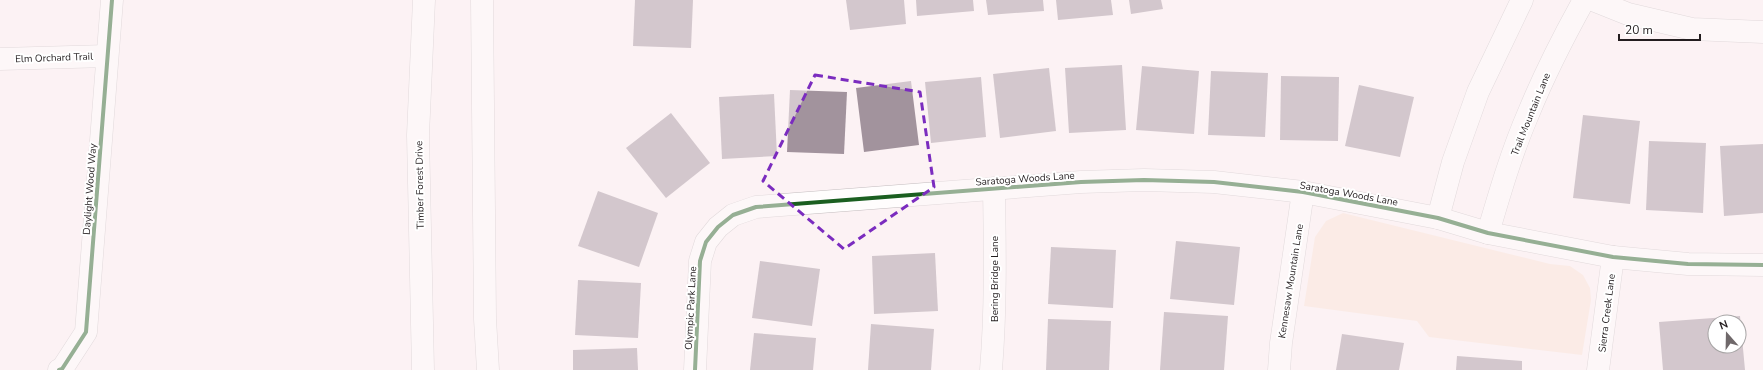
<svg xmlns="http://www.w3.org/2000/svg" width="1763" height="370" font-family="'Nunito Sans',sans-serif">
<rect width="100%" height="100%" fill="#fcf2f4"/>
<polygon fill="#fae3d6" points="1343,213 1550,264 1570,266 1583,275 1590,288 1591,300 1582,355 1429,337 1417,321 1304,306 1315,237 1326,221"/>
<g fill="#a2939d" fill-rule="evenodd">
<polygon points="635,0 693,0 691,48 633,46"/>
<polygon points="846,0 904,0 906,24 850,30"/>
<polygon points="916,0 973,0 974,11 917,16"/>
<polygon points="986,0 1043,0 1044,11 988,15"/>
<polygon points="1056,0 1111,0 1113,15 1058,20"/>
<polygon points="1129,0 1161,0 1163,9 1131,14"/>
<polygon points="1122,65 1126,130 1069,133 1065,68"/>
<polygon points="1142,66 1199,71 1194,134 1136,130"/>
<polygon points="1049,68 1056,131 1000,138 993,74"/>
<polygon points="1211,71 1268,73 1265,137 1208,135"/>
<polygon points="1281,76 1339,77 1338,141 1280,140"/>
<polygon points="981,77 986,137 931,143 925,82"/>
<polygon points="911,81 919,145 864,152 856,88"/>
<polygon points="1359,85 1414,97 1400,157 1345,146"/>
<polygon points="790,90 847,92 844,154 787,152"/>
<polygon points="774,94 777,156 722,159 719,97"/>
<polygon points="671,113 710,163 666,198 626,148"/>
<polygon points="1583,115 1640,121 1630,204 1573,198"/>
<polygon points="1649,141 1706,143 1703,213 1646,210"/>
<polygon points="1763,144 1763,213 1724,216 1720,146"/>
<polygon points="598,191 658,213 639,267 578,246"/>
<polygon points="1176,241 1240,247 1234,305 1170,299"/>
<polygon points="1051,247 1116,250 1113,308 1048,304"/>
<polygon points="935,253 938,311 874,314 872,256"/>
<polygon points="760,261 820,269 812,326 752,318"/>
<polygon points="578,280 641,283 638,338 575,335"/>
<polygon points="1164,312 1228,316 1224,370 1160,370"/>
<path d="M1740,316L1745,370H1663L1659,322ZM1715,322H1739V346H1715Z"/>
<polygon points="1048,319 1111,321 1109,370 1046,370"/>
<polygon points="871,324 934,329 931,370 868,370"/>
<polygon points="754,333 816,338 813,370 750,370"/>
<polygon points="1342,334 1404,343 1399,370 1336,370"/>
<polygon points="637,348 638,370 573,370 573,350"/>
<polygon points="1457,356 1522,361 1522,370 1456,370"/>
</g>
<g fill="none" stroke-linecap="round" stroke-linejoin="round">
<g stroke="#c3bcbe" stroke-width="23">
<g id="street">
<polyline points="1593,0 1628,14 1692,29 1763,32"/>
<polyline points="0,59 107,56"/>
<polyline points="1438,218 1453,162 1478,92 1522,0"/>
<path d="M1488,233C1500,192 1512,151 1529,112C1545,73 1564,36 1584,0"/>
<polyline points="59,370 62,369 86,332 112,0"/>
<polyline points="695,370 700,261 706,242 718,227 733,215 756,207 1081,182 1144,180 1214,182 1303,192 1438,218 1488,233 1613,257 1688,264 1763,265"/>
<path d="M991,370C996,309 995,249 994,188"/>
<polyline points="1279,370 1281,343 1303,192"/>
<polyline points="1598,370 1613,257"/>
</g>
</g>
<g stroke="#c3bcbe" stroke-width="23">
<g id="secondary">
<polyline points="482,0 485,319 488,370"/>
<polyline points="423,370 418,135 424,0"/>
</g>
</g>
<use href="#street" stroke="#fffdfd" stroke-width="22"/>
<use href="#secondary" stroke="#fffdfd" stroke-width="22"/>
<g stroke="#fff" stroke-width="6">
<g id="cycleway">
<polyline points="59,370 62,369 86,332 112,0"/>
<polyline points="695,370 700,261 706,242 718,227 733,215 756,207 1081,182 1144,180 1214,182 1303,192 1438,218 1488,233 1613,257 1688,264 1763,265"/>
</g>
</g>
<use href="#cycleway" stroke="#1b5e20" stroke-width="4"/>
</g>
<path d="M0 0H1763V370H0ZM815,75L920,92L934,187L844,249L763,181Z" fill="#fcf2f4" fill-opacity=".55" fill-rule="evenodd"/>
<path fill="none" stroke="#7b2cbf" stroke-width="3" stroke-dasharray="8 5" stroke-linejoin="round" d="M815,75L920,92L934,187L844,249L763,181Z"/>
<g text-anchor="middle" stroke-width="4" stroke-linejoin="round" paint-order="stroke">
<g font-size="10" fill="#231d1f" stroke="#fff">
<text transform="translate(54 57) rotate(-2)" y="4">Elm Orchard Trail</text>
<text transform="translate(1530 114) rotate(-68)" y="4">Trail Mountain Lane</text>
<text transform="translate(1025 178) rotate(-4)" y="4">Saratoga Woods Lane</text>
<text transform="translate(419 185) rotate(-91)" y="4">Timber Forest Drive</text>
<text transform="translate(89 189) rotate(-86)" y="4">Daylight Wood Way</text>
<text transform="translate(1349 193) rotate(10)" y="4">Saratoga Woods Lane</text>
<text transform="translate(994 279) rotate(-90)" y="4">Bering Bridge Lane</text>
<text transform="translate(1290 281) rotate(-81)" y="4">Kennesaw Mountain Lane</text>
<text transform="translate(690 308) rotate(-87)" y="4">Olympic Park Lane</text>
<text transform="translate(1606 313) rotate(-83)" y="4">Sierra Creek Lane</text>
</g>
</g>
<g transform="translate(1727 334) rotate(340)"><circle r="19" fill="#ffffff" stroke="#a7a5a5"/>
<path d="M0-3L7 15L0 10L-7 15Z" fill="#6f686a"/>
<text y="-6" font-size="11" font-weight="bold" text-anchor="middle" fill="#231d1f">N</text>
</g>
<path d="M1619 34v6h81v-6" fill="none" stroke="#231d1f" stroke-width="2"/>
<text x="1625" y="34" font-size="12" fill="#231d1f" stroke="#ffffff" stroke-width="3" paint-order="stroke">20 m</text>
</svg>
